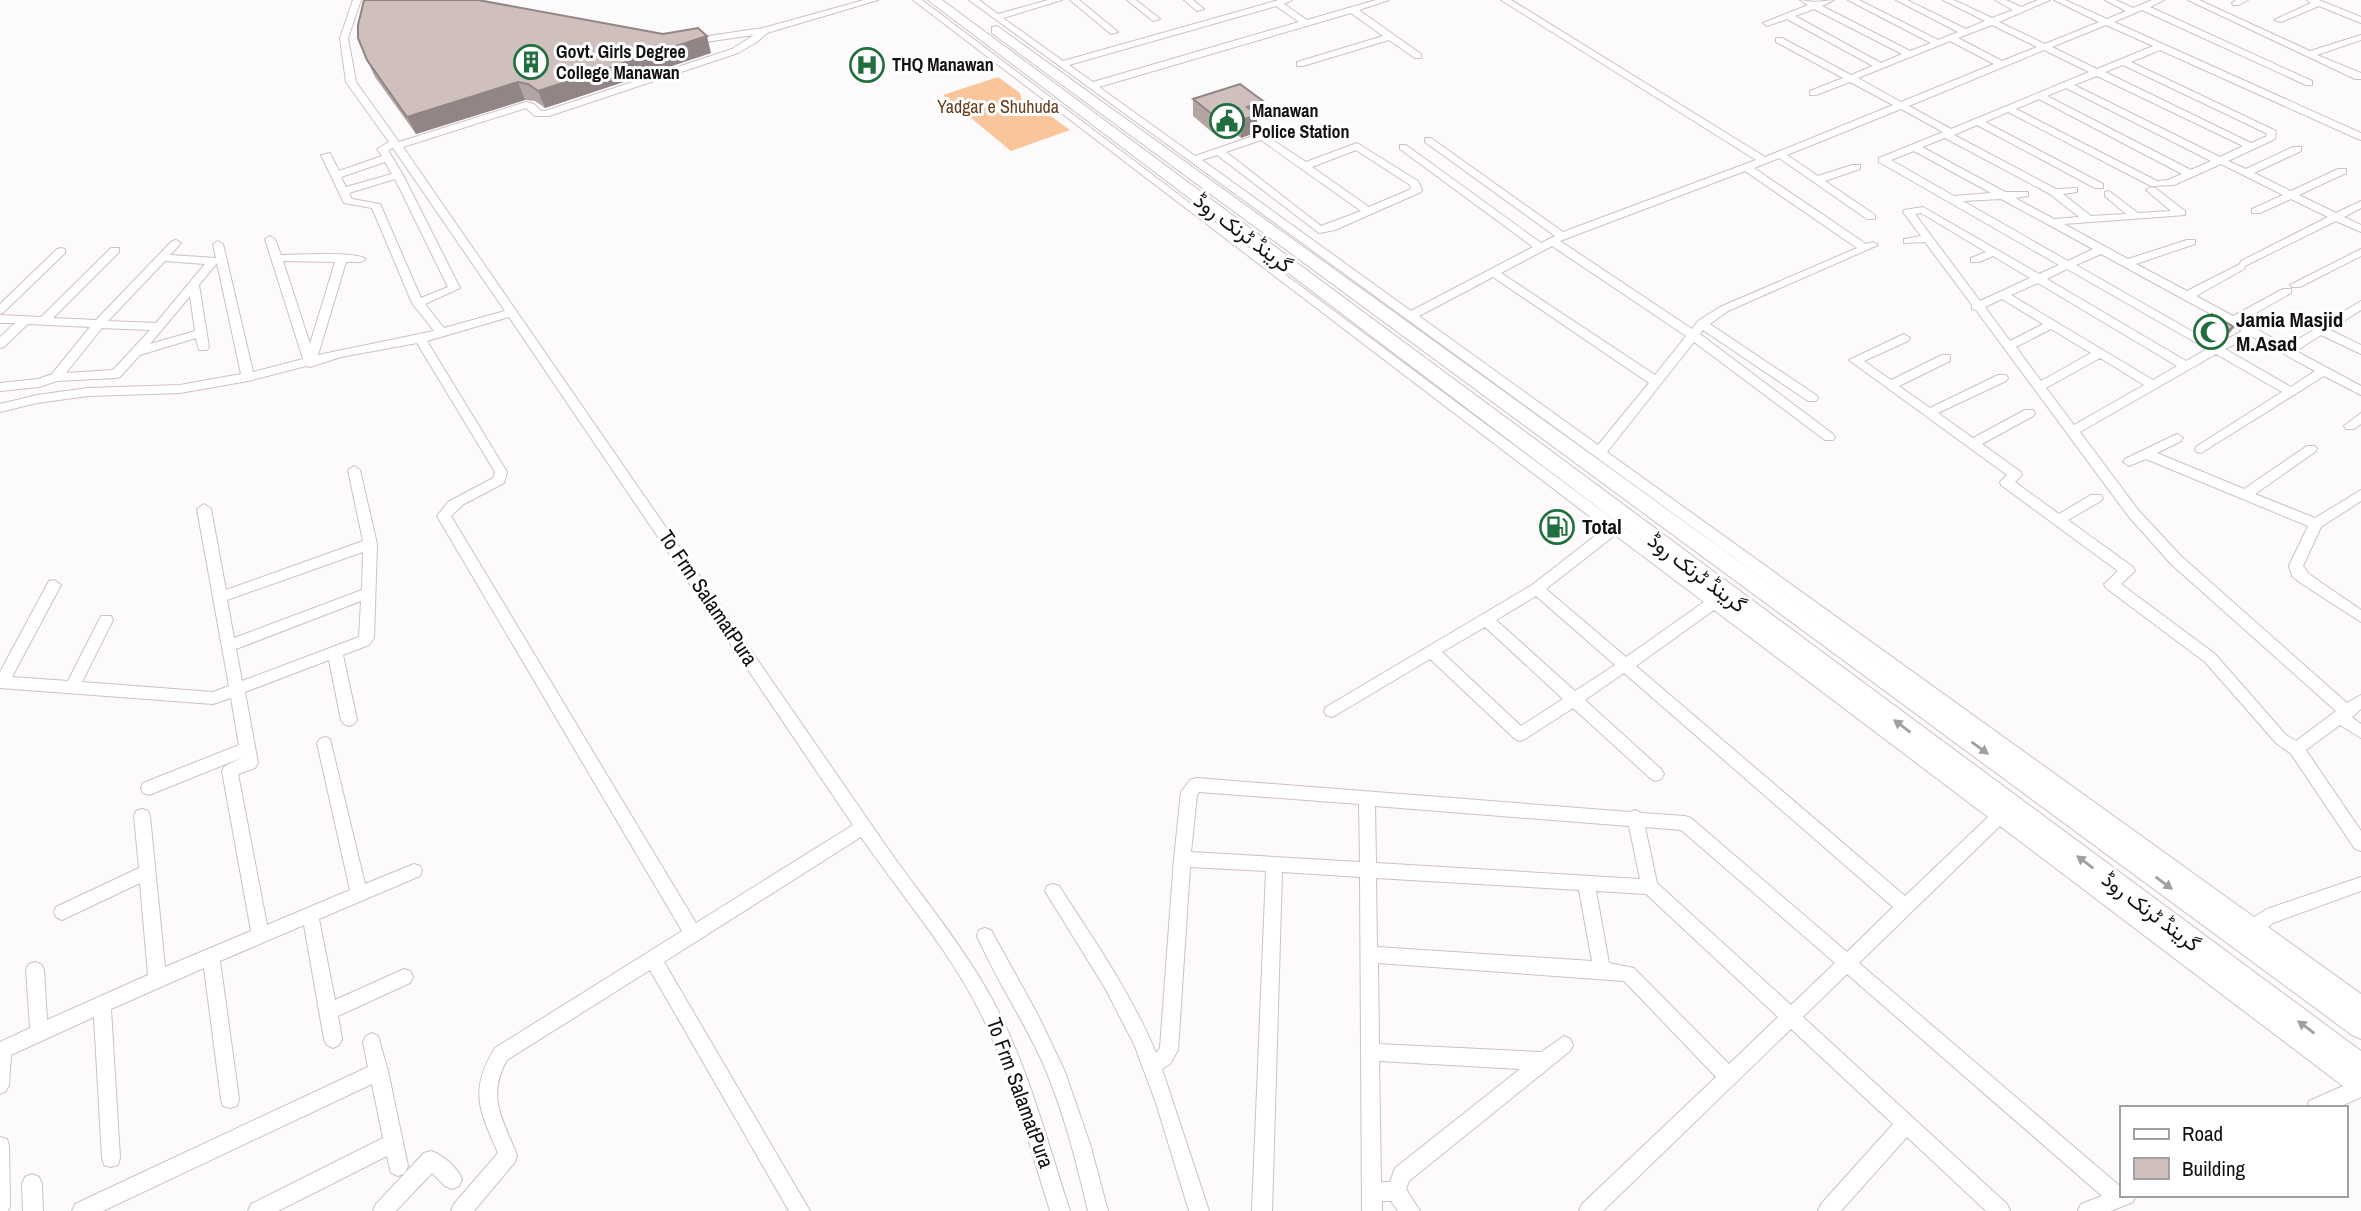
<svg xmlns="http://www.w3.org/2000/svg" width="2361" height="1211" font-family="'Archivo Narrow',Vazirmatn,sans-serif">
<rect width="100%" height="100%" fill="#fdfafb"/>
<polygon fill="#fbc59b" points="998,77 1020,93 1022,101 1029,108 1045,112 1070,130 1011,151 943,95"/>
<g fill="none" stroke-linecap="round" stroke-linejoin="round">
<g stroke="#cfc0c5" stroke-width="2">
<g id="minor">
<path d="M353,0H361L348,38L356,82L399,142L526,102L534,104L541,111H545L732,49L754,35L691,44L688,43V39L763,28L864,0H878L767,33L757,42L738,53L549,116H535L526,108L403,147L893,856C927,903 965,949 993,1001C1028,1066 1047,1141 1070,1211H1050C1029,1145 1012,1076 981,1014C950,951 901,895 861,837L664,962L810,1211H789L650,970L507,1060C486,1097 503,1120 517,1155L515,1162L474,1211H451L454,1204L498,1153C479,1110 469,1090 495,1048L682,931L437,516L448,502L493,478L495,472L417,343L341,357L310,367L306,366L248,381L180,393L88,396L37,403L0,412V404L37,395L88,388L180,385L241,374L217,263L199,285L209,347L207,350H199L196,338L140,355L120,377L116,378L57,381L39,387L0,391V383L38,379L52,374L90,327L28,324L4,347L0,348V337L15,323H0V315L41,317L111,248H119V252L53,318L96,320L172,241L176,240L181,243L170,255L216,258L213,244L218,241L223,244L253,372L303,359L265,239L270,236L275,239L281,255C299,255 355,251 366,259L361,262H346L318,355L434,331L412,303L372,208L344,203L321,155L330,153L339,171L382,156L377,149L389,142L346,82L340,38ZM393,148L505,311L444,328L425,304L460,288L403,175L388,150ZM385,162L392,174L346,187L341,177ZM395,179L448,287L421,298L381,206L380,204L352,199L349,193ZM165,261L205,264L156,323L108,321ZM283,261L335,262L310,344ZM190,296L195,331L150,344ZM509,317L853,825L696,923L451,516L464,504L504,483L507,472L427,341ZM102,328L150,330L113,370L66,373Z"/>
<path d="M913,0H922L1224,229L1999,807L2004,805L2010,807L2012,812L2010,815L2361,1077V1097L2337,1108H2307L2309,1101L2343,1086L2000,826L1859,963L2121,1187V1195H2136L2133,1202L2111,1211H2078L2081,1204L2102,1196L1847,974L1803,1017L2007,1204L2010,1211H1986L1907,1137L1841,1211H1818L1821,1204L1893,1124L1791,1029L1603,1211H1579L1582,1204L1716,1077L1624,981L1378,963L1379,1044L1541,1052L1564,1036L1570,1039L1573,1045L1570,1051L1409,1181L1406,1189L1420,1211H1398L1391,1201H1382V1211H1362L1360,877L1282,872L1272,1211H1252L1266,871L1190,867L1178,1050L1170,1064L1162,1069L1209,1211H1189L1156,1103L1134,1044L1105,988L1045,891L1047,886L1053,884L1059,886C1094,940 1131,993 1156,1053L1160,1048L1174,859L1181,792L1190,780L1196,778L1630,812L1635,810L1641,813L1685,816L1691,818L1847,952L1893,907L1624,673L1585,700L1661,769L1664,774L1661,779L1656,781L1651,779L1573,708L1525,739L1520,741L1515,739L1430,659L1336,715L1331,717L1326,715L1324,711L1326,707L1532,585L1605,528ZM1615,535L1704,602L1626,657L1546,589ZM1536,596L1615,665L1575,691L1496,620ZM1714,610L1988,817L1905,896L1636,666ZM1485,627L1563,699L1521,726L1442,652ZM1199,792L1359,804L1360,862L1191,852L1197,795ZM1375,806L1629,826L1640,879L1376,863ZM1645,827L1681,830L1835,963L1791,1005L1657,883ZM1376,878L1579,890L1592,961L1377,947ZM1596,891L1646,894L1778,1017L1729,1064L1634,968L1609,963ZM1379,1061L1520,1069L1395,1168L1390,1182H1381Z"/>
<path d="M969,0H979L998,14L1048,0H1062L1003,18L1063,61L1279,0H1292L1284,4L1307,20L1376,0H1389L1359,10L1421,54V58H1415L1389,40L1303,66H1297V62L1383,36L1351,13L1099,87L1195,156L1262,133L1306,162L1357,143L1418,181L1422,190L1421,192L1335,230L1319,233L1217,155L1202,160L1411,311L1533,247L1400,149V145H1406L1541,243L1555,236L1425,142V138H1431L1563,232L1756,160L1501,0H1511L1765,157L1893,105L1850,82L1816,95H1810V91L1843,78L1776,42V38H1782L1851,75L1873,66L1787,19L1767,26L1763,23L1808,5L1800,0L1815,2L1834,0L1822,6L1910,51L1931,43L1848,0H1859L1938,40L1958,32L1896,0H1907L1966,29L1985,21L1943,0H1954L1992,18L2013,10L1995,0H2006L2021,7L2038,0H2050L1999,22L2045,44L2099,22L2054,0H2065L2107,19L2126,11L2105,0H2116L2133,8L2152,0H2164L2150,7L2312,81V85H2306L2142,10L2114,22L2361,133V140L2358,139L2160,50L2131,62L2276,131L2275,139L2228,161L2246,169L2293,147H2301V151L2254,173L2291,191L2338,169H2346V173L2299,195L2336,213L2361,201V208L2344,217L2361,225V232L2336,221L2245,266L2244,269L2196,296L2233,316L2283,289H2291V293L2242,321L2287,346L2361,301V310L2330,330L2361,345V354L2321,335L2296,351L2361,386V395L2324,376L2201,453L2197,452L2195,449L2197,446L2282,392L2216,354L2080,432L2139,511L2181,556L2347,703L2361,695V709L2352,717L2361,724V738L2340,725L2306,750L2361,831V851L2355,849L2291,754L2276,743L2205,662L2106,588L2104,584L2118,571L2001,485L2000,482L2007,475L1849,360L1904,334L1910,338L1908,341L1864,361L1891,380L1942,355H1950V361L1899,386L1930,408L1998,375H2006L2008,378L2006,381L1938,413L1973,438L2025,410H2033L2035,413L2033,416L1982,444L2021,472L2022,475L2015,482L2059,514L2091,495H2101L2103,498L2101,501L2068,520L2133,567L2135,571L2121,584L2215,654L2286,735L2296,741L2336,711L2171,564L2129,517L1976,310L1972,309V305L1925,242L1904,243V239L1921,236L1903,212L1904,210L1923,207L2039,274L2059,265L1879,162V158L1943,132L1901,109L1787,155L1818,176L1852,165H1860V169L1825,181L1875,215V219H1867L1779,158L1754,168L1866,244L1873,242L1878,245L1728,311L1710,324L1816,395L1818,398L1816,401H1808L1703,330L1700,334L1833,434L1835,437L1833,440H1825L1694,342L1607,452L2254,917L2267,909L2361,877V891L2273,923L2268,927L2361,994V1012L2255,937L2247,941L2241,939L2239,933L2241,927ZM1276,6L1299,22L1093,82L1069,65ZM1814,9L1902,54L1881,63L1795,16ZM1992,25L2037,47L2002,61L1958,38ZM2106,25L2153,46L2097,69L2052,47ZM1950,41L1994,64L1901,102L1858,78ZM2044,50L2089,72L1951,129L1909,106ZM2123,65L2266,133L2267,136L2251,143L2105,72ZM2097,76L2243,146L2220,157L2074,85ZM2066,88L2211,161L2191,170L2047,96ZM2039,99L2182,174L2168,180L2157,181L2016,109ZM2008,112L2151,186L2174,185L2221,164L2283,195L2252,209V213H2260L2291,199L2328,217L2241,261L2240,264L2187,291L2136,264L2195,244V240H2187L2128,259L2064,224L2185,215V211L2155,188L2151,187L2146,190L2171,211L2138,213L2109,191L2105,192V196L2126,214L2091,216L2063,194L2077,192V188L2056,189L1954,135L1977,125L2095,188H2103V184L1985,122ZM1945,138L2050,194L2079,217L2054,219L2015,198L2028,196V192H2005L1922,147ZM1261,140L1361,211L1321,226L1226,152ZM1356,150L1410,185L1411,189L1369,207L1312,167ZM1914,151L1991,193L1954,196L1891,160ZM1745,171L1857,248L1720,307L1698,321L1692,329L1560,241ZM2001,199L2093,249L2068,261L1963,201ZM1921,213L1986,252L1971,258V262H1979L1993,256L2030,278L1980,301L1915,214ZM1552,246L1686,336L1655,375L1501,273ZM2101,254L2242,331L2216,345L2076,265ZM2067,269L2207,349L2186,361L2047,279ZM1493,277L1649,383L1598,445L1419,316ZM2038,283L2177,366L2153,380L2011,295ZM2002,299L2043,324L2010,341L1985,307ZM2051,329L2091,353L2041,381L2016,347ZM2251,336L2315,371L2291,387L2225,349ZM2100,358L2144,385L2074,425L2046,388Z"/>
<polygon points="1070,0 1079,0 1118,32 1111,34"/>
<polygon points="1127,0 1136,0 1160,19 1153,21"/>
<polygon points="1184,0 1193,0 1204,9 1197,11"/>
<polygon points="2188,0 2199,0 2310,51 2361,35 2361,40 2317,55 2361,73 2361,79 2355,79"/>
<polygon points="2236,0 2248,0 2239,5 2233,5 2232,3"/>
<polygon points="2307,0 2319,0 2361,17 2361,23 2319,6 2281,22 2274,20 2311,3"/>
<polygon points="61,248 65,249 65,253 4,312 0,314 0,304 57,249"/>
<polygon points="2361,249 2361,256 2300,287 2292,287 2290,285"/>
<polygon points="2361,413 2361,424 2354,429 2346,429 2344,426"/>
<polygon points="2177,434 2183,438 2181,441 2157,453 2244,489 2307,446 2315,446 2317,449 2315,452 2255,494 2315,518 2361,490 2361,501 2321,527 2303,566 2309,574 2361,610 2361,622 2299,582 2292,576 2289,566 2308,526 2146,459 2129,466 2123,462 2125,459"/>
<path d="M354,466L360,470L377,544L374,638L369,645L343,655L357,720L354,724L349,726L344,724L341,720L329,660L245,692L258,763L255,768L238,774L267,925L350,890L317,743L320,739L325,737L330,739L365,884L414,864L420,866L422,871L420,876L319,919L335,1000L404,969L410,971L413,977L410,983L338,1016L342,1039L339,1045L333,1048L327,1045L324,1039L304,925L220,961L239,1099L237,1106L230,1108L223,1106L221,1099L204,968L111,1009L120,1158L118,1165L111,1167L104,1165L102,1158L94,1017L11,1055L9,1085L6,1091L0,1094V1042L30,1028L26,970L29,964L35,962L41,964L44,970L47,1020L148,975L140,883L62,920L56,917L54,912L56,907L139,868L134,816L136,811L142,809L148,811L150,816L165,967L251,931L222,771L225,766L241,758L149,795L143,793L141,788L143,783L239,745L231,698L213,704L0,688V672L49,581L54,580L61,585L12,677L68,681L101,616H111L113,620L82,682L213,692L229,686L197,509L204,504L211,509L226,590L363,541L348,470ZM363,552L362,590L234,638L227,600ZM361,601L359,637L242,681L236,649Z"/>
<path d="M985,928L991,930L1039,1017L1065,1072L1090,1144L1108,1211H1088C1076,1160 1063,1109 1042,1061C1022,1018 996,979 977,936L979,930Z"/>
<polygon points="372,1033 378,1036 388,1071 408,1166 405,1173 398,1176 391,1173 387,1156 278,1211 248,1211 251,1204 383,1138 372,1084 103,1211 72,1211 75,1204 368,1067 363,1042 366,1036"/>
<polygon points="0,1137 7,1139 9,1146 10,1206 8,1211 0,1211"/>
<path d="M431,1151C443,1155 457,1167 462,1179L459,1186L452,1189L445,1186L432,1173L396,1211H373L376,1204L424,1153Z"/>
<polygon points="32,1174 39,1177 42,1184 43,1211 23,1211 22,1184 25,1177"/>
</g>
</g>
<g stroke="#cfc0c5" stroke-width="2">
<g id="highway">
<polygon points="928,0 942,0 2361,1051 2361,1082 2351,1078"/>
<polygon points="997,26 2361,1010 2361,1039 2352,1035 992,33 992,27"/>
</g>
</g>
<use href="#minor" fill="#fff" fill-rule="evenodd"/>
<use href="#highway" fill="#fff" fill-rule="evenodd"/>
</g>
<g fill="#b2a5a3">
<polygon points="711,53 545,108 535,101 525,100 416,134 375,77 367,60"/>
<polygon points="1193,99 1263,101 1262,118 1257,120 1257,132 1241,138 1228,127 1213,133 1193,116"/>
<polygon points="2201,320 2234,327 2227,336 2216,342 2194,329"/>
</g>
<g fill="#918685">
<polygon points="707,36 711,53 545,108 538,91"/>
<polygon points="518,82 525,100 416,134 407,117"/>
<polygon points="1263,101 1262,118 1257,120 1257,132 1241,138 1241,120 1247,107"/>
<polygon points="1229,110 1228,127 1213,133 1213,115"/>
<polygon points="2234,327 2227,336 2216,342 2223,333"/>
</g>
<g fill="#cfc0be" stroke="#918685" stroke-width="2">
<polygon points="364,0 478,0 663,34 698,28 707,36 538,91 528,84 518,82 407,117 367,60 358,38 358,25"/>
<polygon points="1240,84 1263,101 1247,107 1258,115 1241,120 1229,110 1213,115 1193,99"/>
<polygon points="2212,314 2234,327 2223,333 2201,320"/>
</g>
<defs><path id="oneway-solid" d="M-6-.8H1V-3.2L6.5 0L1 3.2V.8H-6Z" transform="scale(1.75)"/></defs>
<g fill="#a19fa0">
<use href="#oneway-solid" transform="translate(1902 726) rotate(-143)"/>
<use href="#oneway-solid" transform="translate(1980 748) rotate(36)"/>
<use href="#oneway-solid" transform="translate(2085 862) rotate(-143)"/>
<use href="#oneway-solid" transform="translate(2164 883) rotate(36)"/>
<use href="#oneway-solid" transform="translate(2306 1027) rotate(-143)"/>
</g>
<defs>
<g id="building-ring" transform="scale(1.75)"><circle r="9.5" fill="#fff" stroke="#216f3e" stroke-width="1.5"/><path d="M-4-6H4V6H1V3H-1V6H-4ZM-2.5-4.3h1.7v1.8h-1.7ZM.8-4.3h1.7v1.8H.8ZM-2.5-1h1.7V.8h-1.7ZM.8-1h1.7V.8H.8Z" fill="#216f3e"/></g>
<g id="hospital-ring" transform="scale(1.75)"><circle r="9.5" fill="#fff" stroke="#216f3e" stroke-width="1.5"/><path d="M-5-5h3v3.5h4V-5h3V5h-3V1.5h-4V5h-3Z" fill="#216f3e"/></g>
<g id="civic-ring" transform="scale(1.75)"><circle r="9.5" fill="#fff" stroke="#216f3e" stroke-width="1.5"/><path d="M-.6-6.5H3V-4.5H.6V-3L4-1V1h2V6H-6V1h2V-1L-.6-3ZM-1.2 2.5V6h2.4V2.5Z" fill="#216f3e"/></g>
<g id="mosque-ring" transform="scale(1.75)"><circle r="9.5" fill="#fff" stroke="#216f3e" stroke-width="1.5"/><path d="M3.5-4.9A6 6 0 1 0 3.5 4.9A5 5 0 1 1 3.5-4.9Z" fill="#216f3e"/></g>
<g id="fuel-ring" transform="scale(1.75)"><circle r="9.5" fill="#fff" stroke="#216f3e" stroke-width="1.5"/><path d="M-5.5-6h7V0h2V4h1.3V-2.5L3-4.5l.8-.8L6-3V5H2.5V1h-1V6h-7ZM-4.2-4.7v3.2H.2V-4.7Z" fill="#216f3e"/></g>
</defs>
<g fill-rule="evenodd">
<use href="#building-ring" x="531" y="62"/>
<use href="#hospital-ring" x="867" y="65"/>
<use href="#civic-ring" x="1227" y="121"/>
<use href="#mosque-ring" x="2211" y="332"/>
<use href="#fuel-ring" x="1557" y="527"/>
</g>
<g text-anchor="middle" stroke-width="6" stroke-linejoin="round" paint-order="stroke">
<g font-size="18" font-weight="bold" fill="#140f11" stroke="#fff" text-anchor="start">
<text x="556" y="58">Govt. Girls Degree<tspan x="556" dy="21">College Manawan</tspan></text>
<text x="892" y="71">THQ Manawan</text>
<text x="1252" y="117">Manawan<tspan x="1252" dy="21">Police Station</tspan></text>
</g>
<g font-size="18" fill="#683f1b" stroke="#fff">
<text x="998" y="113">Yadgar e Shuhuda</text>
</g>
<g font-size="21" fill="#140f11" stroke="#fff">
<text transform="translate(1243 233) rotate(37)" y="7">گرینڈ ٹرنک روڈ</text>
<text transform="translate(1697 573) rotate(37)" y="7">گرینڈ ٹرنک روڈ</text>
<text transform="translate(708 598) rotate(56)" y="7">To Frm SalamatPura</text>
<text transform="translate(2151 912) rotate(37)" y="7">گرینڈ ٹرنک روڈ</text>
<text transform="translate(1020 1093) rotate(70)" y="7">To Frm SalamatPura</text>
</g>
<g font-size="21" font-weight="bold" fill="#140f11" stroke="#fff" text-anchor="start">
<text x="2236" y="327">Jamia Masjid<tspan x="2236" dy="24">M.Asad</tspan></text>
<text x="1582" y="534">Total</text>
</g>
</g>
<rect x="2120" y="1106" width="228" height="91" fill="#ffffff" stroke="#a19fa0" stroke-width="2"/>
<rect x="2134" y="1129" width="35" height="10" fill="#ffffff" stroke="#a19fa0" stroke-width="2"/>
<text x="2182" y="1141" font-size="21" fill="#140f11">Road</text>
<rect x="2134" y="1158" width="35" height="21" fill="#cfc0be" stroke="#a19fa0" stroke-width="2"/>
<text x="2182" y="1176" font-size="21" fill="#140f11">Building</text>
</svg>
